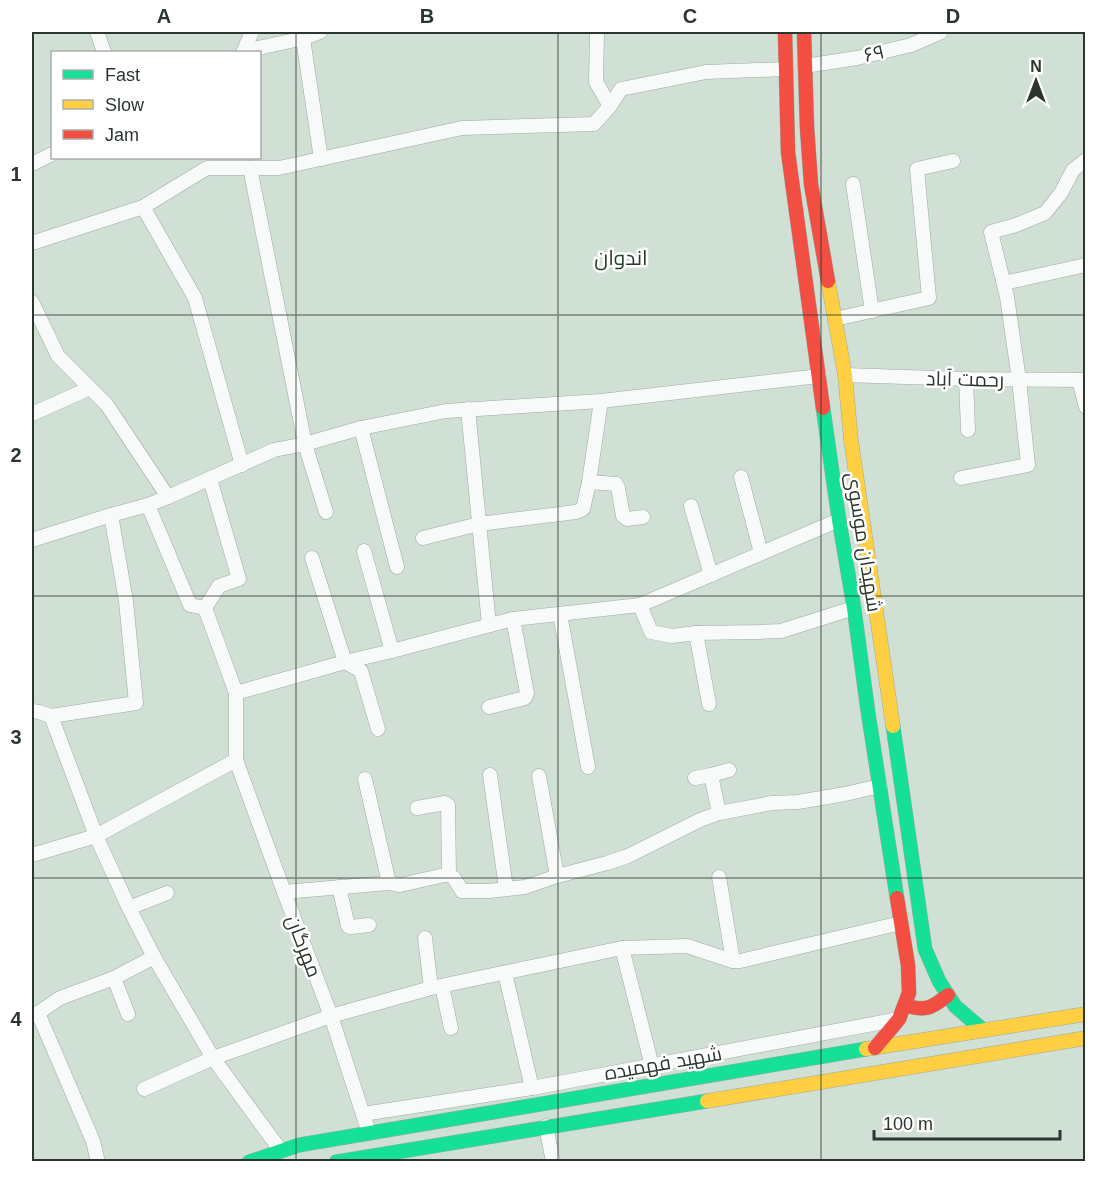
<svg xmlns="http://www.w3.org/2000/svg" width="1117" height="1193" font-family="Arial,Cairo,sans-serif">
<rect width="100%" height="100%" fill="#d0e0d5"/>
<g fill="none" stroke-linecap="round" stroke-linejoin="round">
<g stroke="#9daaa1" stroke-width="15">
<g id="street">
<polyline points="97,32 104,52"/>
<polyline points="302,32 321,159"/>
<polyline points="597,32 596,82 610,106"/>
<polyline points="244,51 304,38 320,32"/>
<polyline points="243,52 252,32"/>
<polyline points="805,66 857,58 911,45 941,32"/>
<polyline points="32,164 52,154"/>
<polyline points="250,168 305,444 326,512"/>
<polyline points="853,184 872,311"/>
<polyline points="143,207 195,298 242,465"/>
<polyline points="32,243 143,207 207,168 279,168 462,128 594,124 610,106 621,89 706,72 786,69"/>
<polyline points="1004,283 1086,265"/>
<polyline points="32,302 58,356 107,405 168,497"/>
<polyline points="835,319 929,298 917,169 953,161"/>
<polyline points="845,375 966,379 1086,380"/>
<polyline points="966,379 968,430"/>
<polyline points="1079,380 1086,407"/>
<polyline points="468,409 489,625"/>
<polyline points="32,414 90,388"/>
<polyline points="361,428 397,567"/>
<polyline points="741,477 761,553"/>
<polyline points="961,478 1028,465 1019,380 1007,297 991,232 1016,225 1045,213 1061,193 1073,170 1086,160"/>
<polyline points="589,482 616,484 618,488 623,516 627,519 643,517"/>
<polyline points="148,505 190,605 205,608 236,693"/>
<polyline points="691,506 711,575"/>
<polyline points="423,538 479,524 576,512 583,509 589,482 601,401"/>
<polyline points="32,540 111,515"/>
<polyline points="364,551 392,651"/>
<polyline points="312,558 345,662 361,671 378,729"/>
<polyline points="640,605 651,632 672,636 696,633 759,632 781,631 854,608"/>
<polyline points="205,608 219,586 239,579 210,479"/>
<polyline points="560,614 588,767"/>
<polyline points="696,633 709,704"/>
<polyline points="489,707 525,698 527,693 513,619"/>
<polyline points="32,711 39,712 51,716 96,836 129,908 154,957 213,1058 281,1151"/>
<polyline points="51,716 136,703 126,601 111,515 148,505 168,497 274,450 305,444 361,428 446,411 601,401 819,376"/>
<polyline points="236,760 284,892 331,1016 369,1133"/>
<polyline points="490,775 506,888"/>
<polyline points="711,775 719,813"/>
<polyline points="539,776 557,876"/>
<polyline points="695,778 711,775 729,770"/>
<polyline points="365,779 389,883"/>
<polyline points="417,808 445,803 448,805 449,874"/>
<polyline points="32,855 96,836 236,760 236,693 345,662 392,651 513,619 640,605 839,520"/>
<polyline points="719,877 733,961"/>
<polyline points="339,887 348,926 351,927 369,925"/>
<polyline points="284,892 389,883 400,885 449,874 454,878 462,891 489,891 525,887 557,876 607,863 628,856 700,820 719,813 772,803 798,802 845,794 880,786"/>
<polyline points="129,908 167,893"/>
<polyline points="425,938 431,988"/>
<polyline points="622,948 654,1074"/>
<polyline points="505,973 532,1088"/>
<polyline points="114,978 128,1014"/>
<polyline points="442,986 451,1028"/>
<polyline points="38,1013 93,1141 98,1162"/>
<polyline points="32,1015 38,1013 60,998 114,978 154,957"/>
<polyline points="144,1089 213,1058 331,1016 431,988 622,948 687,946 733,961 740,961 901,923"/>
<polyline points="363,1114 532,1088 899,1019"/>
<polyline points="546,1126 553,1162"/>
</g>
</g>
<g stroke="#9daaa1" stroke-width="15">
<g id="fast">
<polyline points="823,408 839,520 854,608 868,712 897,898"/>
<polyline points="893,726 925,949 939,981 955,1006 983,1030"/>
<polyline points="249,1162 299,1145 866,1049"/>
<polyline points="336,1162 707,1101"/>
</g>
</g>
<g stroke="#9daaa1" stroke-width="15">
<g id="slow">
<polyline points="828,281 845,375 851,440 893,726"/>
<polyline points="866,1049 1086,1014"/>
<polyline points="707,1101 1086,1038"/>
</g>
</g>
<g stroke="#9daaa1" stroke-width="15">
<g id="jam">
<polyline points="785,32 788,152 823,408"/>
<polyline points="804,32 807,128 811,184 828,281"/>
<path d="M905,1005C925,1012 932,1008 948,995"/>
<polyline points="875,1048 899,1019 909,993 908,965 897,898"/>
</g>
</g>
<use href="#street" stroke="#f8faf9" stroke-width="14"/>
<use href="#fast" stroke="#16e098" stroke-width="14"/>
<use href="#slow" stroke="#ffcf43" stroke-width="14"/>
<use href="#jam" stroke="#f24e42" stroke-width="14"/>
</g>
<path fill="none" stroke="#2b372e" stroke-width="1.5" stroke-opacity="0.55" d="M296,32V1162M558,32V1162M821,32V1162M32,315H1086M32,596H1086M32,878H1086"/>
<g text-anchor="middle" stroke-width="5" stroke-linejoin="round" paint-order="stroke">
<g font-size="20" fill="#2b372e" stroke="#fff">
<text transform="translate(874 53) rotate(-13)" y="7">۶۹</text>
<text transform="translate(965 379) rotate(1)" y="7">رحمت آباد</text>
<text transform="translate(864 542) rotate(81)" y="7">شهیدان موسوی</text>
<text transform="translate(304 946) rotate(69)" y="7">مهرگان</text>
<text transform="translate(663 1063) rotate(-10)" y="7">شهید فهمیده</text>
</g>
<g font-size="21" fill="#243d2d" stroke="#fff">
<text x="621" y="265">اندوان</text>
</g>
</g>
<rect width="1117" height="1193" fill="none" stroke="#ffffff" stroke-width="66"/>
<rect x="51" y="51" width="210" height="108" fill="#ffffff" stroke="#aaafab" stroke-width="1.5"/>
<rect x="63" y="70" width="30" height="9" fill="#16e098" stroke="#aaafab" stroke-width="1.5"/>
<text x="105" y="81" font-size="18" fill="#2b372e">Fast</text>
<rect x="63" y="100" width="30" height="9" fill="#ffcf43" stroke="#aaafab" stroke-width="1.5"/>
<text x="105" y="111" font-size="18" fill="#2b372e">Slow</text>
<rect x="63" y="130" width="30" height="9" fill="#f24e42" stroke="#aaafab" stroke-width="1.5"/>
<text x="105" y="141" font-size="18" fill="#2b372e">Jam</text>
<g transform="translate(1036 81)" stroke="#ffffff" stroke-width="4.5" paint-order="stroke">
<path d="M0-4.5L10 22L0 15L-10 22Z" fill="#2b372e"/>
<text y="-9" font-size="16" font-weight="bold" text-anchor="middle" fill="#2b372e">N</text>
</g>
<path d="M874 1130v9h186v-9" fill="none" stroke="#2b372e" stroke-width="3"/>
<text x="883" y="1130" font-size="18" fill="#2b372e" stroke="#ffffff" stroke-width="4.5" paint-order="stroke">100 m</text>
<rect x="33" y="33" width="1051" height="1127" fill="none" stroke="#2b372e" stroke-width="2"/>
<g font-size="20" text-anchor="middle" font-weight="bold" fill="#2b372e">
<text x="164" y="23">A</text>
<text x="427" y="23">B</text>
<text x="690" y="23">C</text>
<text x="953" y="23">D</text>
<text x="16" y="181">1</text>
<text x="16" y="462">2</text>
<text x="16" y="744">3</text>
<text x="16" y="1026">4</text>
</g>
</svg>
